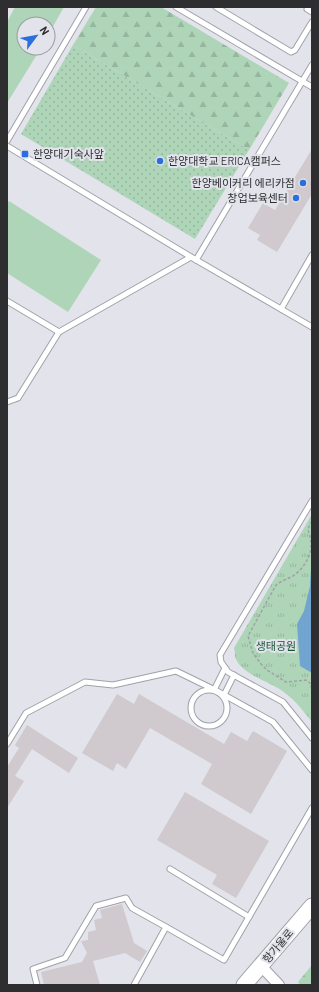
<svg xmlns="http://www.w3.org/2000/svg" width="319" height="992" font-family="Barlow,'Noto Sans KR',sans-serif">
<defs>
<pattern id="grass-dots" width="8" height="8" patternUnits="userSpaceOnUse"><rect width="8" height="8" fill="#aed5b7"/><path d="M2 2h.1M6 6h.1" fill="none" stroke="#96b79e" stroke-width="1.8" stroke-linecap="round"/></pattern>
<pattern id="forest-firs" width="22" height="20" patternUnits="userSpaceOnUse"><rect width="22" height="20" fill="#aed5b7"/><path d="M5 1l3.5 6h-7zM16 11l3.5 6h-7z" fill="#96b79e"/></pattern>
<pattern id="park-tufts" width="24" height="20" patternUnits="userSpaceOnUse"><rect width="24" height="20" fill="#aed5b7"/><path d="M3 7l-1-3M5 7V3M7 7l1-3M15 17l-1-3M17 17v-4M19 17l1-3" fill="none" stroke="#96b79e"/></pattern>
</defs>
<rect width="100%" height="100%" fill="#e2e3eb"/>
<polygon fill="url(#grass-dots)" points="73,45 249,150 195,239 21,134"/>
<g fill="url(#forest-firs)">
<polygon points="96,7 161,7 289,83 249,150 73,45"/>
<polygon points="312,965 312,985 300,985 298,982"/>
</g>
<path fill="url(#park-tufts)" d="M312,514V722C304,712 296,701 285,693C272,682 241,675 235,657C235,655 235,651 234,648Z"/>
<g fill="#aed5b7">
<polygon points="15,7 64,7 48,35 48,24 24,24 24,48 41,48 7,103 7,22"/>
<polygon points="9,201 101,260 68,312 7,273 7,204"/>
</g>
<polygon fill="#71a4cf" points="312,567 312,673 300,666 297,624 304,611 310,586 311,568"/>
<g fill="#d0c9ce">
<polygon points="312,149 312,194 277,252 257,240 260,235 248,228 263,203 275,210"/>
<polygon points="117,694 134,704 139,694 224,744 231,732 247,741 253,731 287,751 251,814 201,784 212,764 150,728 126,769 117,763 113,771 82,753"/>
<polygon points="27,725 78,758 69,773 32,749 15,776 24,781 7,808 7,767 19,748 15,745"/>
<polygon points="185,792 269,841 236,898 212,884 217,875 157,840"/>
<polygon points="122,904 134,943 147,951 140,962 125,953 93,961 100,985 44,985 41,972 82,962 87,953 81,941 88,940 88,932 96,930 94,920 102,918 100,910"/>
</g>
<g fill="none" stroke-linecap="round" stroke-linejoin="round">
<g stroke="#a0a2a9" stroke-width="7">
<g id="service">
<polyline points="176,7 312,87"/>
<polyline points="216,7 291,52 295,50 312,22"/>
<polyline points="308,7 307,9 312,12"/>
<polyline points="7,141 86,7"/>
<polyline points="7,146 191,257 312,327"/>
<polyline points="196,260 312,65"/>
<polyline points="7,301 59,332"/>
<polyline points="281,309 312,255"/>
<polyline points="7,402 18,398 59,332 191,257"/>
<polyline points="312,501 220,655 221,662 228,672 283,702 312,738"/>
<circle cx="209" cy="708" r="18"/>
<polyline points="214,690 225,668"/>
<polyline points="224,695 234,675"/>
<polyline points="7,744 26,713 85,682 113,685 176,671 217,691 273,722 312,770"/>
<polyline points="170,869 249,917"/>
<polyline points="166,927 224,960 312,808"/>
<polyline points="37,985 33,969 65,958 96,906 126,898 132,908 166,927 134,985"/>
</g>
</g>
<g stroke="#a0a2a9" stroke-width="12">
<polyline id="minor" points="261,966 279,985"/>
</g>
<g stroke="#a0a2a9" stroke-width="17">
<polyline id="secondary" points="244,985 312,906"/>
</g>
<path stroke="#a0a1a7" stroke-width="1.5" stroke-dasharray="3 2" stroke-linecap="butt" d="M312,521C305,532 310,531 311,542C312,556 304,568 293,576C287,579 281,581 276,585L248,636L253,653L261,664L267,670L286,682L306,680L310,683L312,689"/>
<use href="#service" stroke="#fff" stroke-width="5"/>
<use href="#minor" stroke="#fff" stroke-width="10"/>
<use href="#secondary" stroke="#fff" stroke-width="15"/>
</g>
<g fill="#2b6fdc" stroke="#e2e3eb" stroke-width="1.5">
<rect x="21" y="150" width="8" height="8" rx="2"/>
<circle cx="160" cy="161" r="4"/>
<circle cx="303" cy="183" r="4"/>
<circle cx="296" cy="198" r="4"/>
</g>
<g text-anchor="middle" stroke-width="4" stroke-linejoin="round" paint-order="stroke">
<g font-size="11" fill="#2e2e31" stroke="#e2e3eb" text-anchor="start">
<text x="33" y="158">한양대기숙사앞</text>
<text x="168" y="165">한양대학교 ERICA캠퍼스</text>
<text x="295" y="187" text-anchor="end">한양베이커리 에리카점</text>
<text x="288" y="202" text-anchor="end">창업보육센터</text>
</g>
<g font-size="11" fill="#17552f" stroke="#e2e3eb">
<text x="276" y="650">생태공원</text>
</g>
<g font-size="11" fill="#2e2e31" stroke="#e2e3eb">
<text transform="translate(278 946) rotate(-50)" y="4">항가울로</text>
</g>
</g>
<rect width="319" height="992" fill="none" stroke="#2e2e31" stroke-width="16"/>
<g transform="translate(36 36) rotate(58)"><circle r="19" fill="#e2e3eb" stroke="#9a9ba1"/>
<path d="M0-3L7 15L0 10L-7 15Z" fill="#2b6fdc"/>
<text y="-6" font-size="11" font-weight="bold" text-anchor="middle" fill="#2e2e31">N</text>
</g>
</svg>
